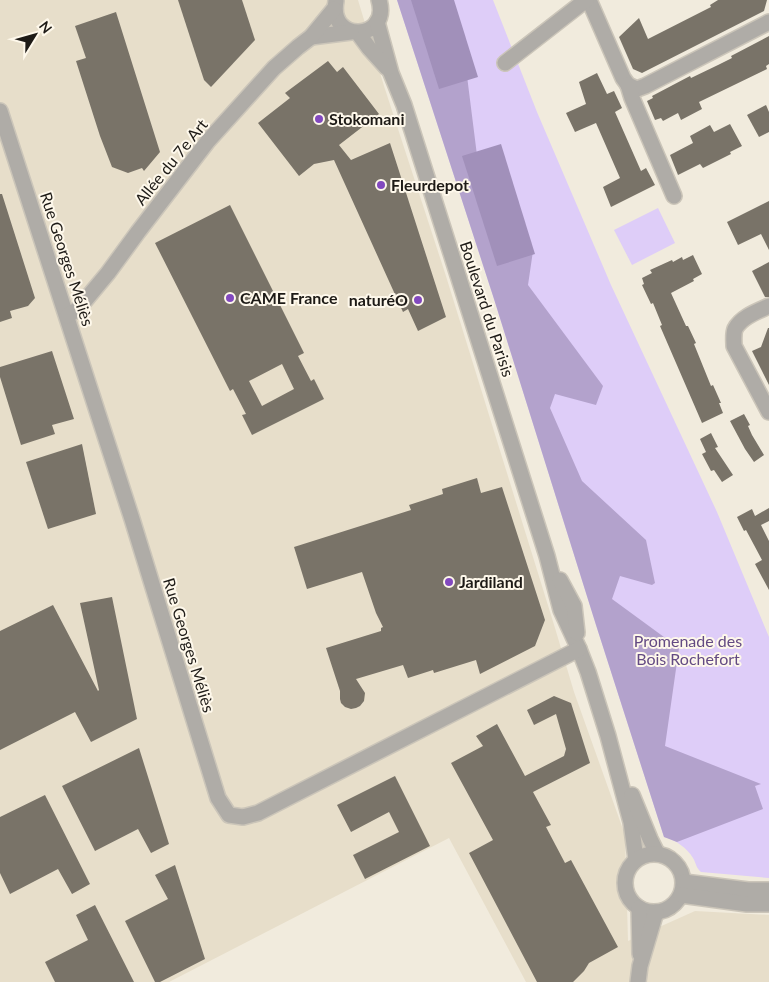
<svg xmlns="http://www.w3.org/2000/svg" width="769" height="982" font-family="Lato,sans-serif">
<rect width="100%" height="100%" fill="#f1ebdd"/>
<polygon fill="#e7deca" points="0,0 358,0 384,86 445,273 555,628 574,692 625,835 628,941 695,911 769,915 769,982 526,982 449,838 169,982 0,982"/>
<g fill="#decdf8">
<path d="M397,0H493L537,112L611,285L717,512L769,637V878L701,872C696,868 696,863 693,858C687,848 676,840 664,837L596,625L494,299Z"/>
<polygon points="658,208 675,243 632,265 614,230"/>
</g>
<polygon fill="#b3a2cc" points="397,0 428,0 467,76 482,195 533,251 528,285 603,386 596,405 555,394 550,408 582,481 646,540 655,583 652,585 620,576 612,599 679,648 665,746 761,784 755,786 763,809 677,842 664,837 596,625 494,299"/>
<g fill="#a190ba">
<polygon points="411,0 454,0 478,77 439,89"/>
<polygon points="501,144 535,254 497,266 462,156"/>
</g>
<g fill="#797368" fill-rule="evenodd">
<polygon points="178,0 242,0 255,40 211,87 204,80"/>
<polygon points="718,0 767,0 764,11 642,73 633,69 619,37 639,18 648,39 711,7 710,5"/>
<polygon points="116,12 160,152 144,171 142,168 128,173 112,167 100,136 76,61 86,58 75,26"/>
<polygon points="769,36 769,64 766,66 767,69 699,102 702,109 681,120 678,113 663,121 661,118 655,120 647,101 653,98 652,96 690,76 691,78 718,65 732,58 731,56"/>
<polygon points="328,61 337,72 343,67 379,114 339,145 351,160 390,143 446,317 418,331 408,309 403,312 334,160 314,164 299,176 258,123 290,98 285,93"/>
<polygon points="597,73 607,94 614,91 622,108 615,112 641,171 646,168 655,185 611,207 603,187 620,178 596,123 575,132 566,113 586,104 579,82"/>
<polygon points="766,105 769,112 769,132 759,137 747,115"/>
<polygon points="730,124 742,146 730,152 731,154 703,168 700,164 678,175 670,155 693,143 690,136 710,125 714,132"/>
<polygon points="0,194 2,194 35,298 28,306 10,311 12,318 0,322"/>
<polygon points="769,201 769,250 761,234 738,245 727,222"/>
<path d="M230,205L304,353L298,356L311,381L314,379L324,399L252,435L242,415L246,414L233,389L230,391L155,243ZM282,364L294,389L262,406L249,381Z"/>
<polygon points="693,255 702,274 693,279 694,281 671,293 686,326 688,326 696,343 694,344 711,386 713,385 721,403 719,403 723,413 702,423 660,326 662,325 653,303 651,304 642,285 644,284 642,278 652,273 650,270 672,260 673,262 682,257 683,260"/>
<polygon points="769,262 769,297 765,297 752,271"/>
<polygon points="768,328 769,328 769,385 752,351 761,347"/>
<polygon points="52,351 74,419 52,425 55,434 21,445 0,377 0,367"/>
<polygon points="744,414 750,425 748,426 752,435 764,455 754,462 745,449 730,421"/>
<polygon points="711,433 718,447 715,448 733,475 722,482 714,470 711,471 702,454 706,452 700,439"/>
<polygon points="82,444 96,514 48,529 26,462"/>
<polygon points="477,478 481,493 502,487 545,620 535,646 480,674 476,660 434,673 433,670 408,678 403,665 356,679 365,693 364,701 360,706 356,708 351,709 345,707 341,703 340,699 340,691 326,648 381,631 381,628 383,627 376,613 362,572 307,589 294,547 411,510 409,505 443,494 442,489"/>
<polygon points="769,508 769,521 761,525 769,541 769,590 755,564 762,560 746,530 744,531 737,517 752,509 755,516"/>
<polygon points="112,597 137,719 91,742 75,712 0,750 0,631 53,605 98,691 99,690 80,603"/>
<polygon points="554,696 571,703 590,763 533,792 551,825 546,827 565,863 571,860 618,947 589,963 584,971 573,982 537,982 469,853 493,840 451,763 483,746 476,736 497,724 525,776 564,756 566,749 556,714 534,725 527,710"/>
<polygon points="139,748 169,844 151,853 138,829 95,851 62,786"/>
<polygon points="395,776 430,846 365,879 353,855 399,832 389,812 351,832 337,805"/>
<polygon points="45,795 90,884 72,894 58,869 10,894 0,873 0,817"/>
<polygon points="175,865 205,959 160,982 155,982 125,921 168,899 155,875"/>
<polygon points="95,905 134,982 55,982 45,962 88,940 76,915"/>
</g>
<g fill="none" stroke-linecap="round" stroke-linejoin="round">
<g stroke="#cbc5b9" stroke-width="18">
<g id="minor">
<polyline points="589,0 623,78 628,85 637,89 645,86 769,22"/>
<path d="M336,1C328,44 391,41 379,0"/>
<polyline points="377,22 391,73 404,105 547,556 561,610 579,649 588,672 608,736 631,822 636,859"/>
<polyline points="358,33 369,48 387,68"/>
<polyline points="311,37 351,32"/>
<polyline points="505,63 586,0"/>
<polyline points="628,85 632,98 674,196"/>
<polyline points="0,111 132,519 218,798 229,815 243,817 258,813 579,649"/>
<path d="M769,306C758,311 741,317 735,329C733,334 734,341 734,346L769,412"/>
<polyline points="67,316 78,309 108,273 138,232 208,141 274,68 298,47 311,37 334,9"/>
<polyline points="560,580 574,606 577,633"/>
<polyline points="632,795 650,839 657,853"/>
<circle cx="654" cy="883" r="29"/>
<polyline points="684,882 748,890 769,890"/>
<polyline points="681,895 747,904 769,904"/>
<polyline points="639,908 640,954"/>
<polyline points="638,982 640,966 656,912"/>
</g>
</g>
<use href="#minor" stroke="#afaca7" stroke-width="15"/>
</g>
<g fill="#8249bf" stroke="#fef8eb" stroke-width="2">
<circle cx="319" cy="119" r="5"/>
<circle cx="381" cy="185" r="5"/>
<circle cx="230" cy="298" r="5"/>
<circle cx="418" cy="300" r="5"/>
<circle cx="449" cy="582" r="5"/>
</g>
<g text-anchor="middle" stroke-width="4" stroke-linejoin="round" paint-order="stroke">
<g font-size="16" font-weight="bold" fill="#1d1a16" stroke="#fef8eb" text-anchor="start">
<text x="329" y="125">Stokomani</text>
<text x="391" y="191">Fleurdepot</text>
<text x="240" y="304">CAME France</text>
<text x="408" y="306" text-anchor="end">naturéO</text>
<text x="459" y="588">Jardiland</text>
</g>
<g font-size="16" fill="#1d1a16" stroke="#fef8eb">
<text transform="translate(171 162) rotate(-51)" y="6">Allée du 7e Art</text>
<text transform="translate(67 259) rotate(72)" y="6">Rue Georges Méliès</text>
<text transform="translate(487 309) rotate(72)" y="6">Boulevard du Parisis</text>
<text transform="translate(189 645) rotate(73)" y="6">Rue Georges Méliès</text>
</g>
<g font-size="16" fill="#634a83" stroke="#fef8eb">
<text x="688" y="647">Promenade des<tspan x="688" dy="18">Bois Rochefort</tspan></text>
</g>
</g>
<g transform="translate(35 35) rotate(53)" stroke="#fef8eb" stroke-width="4" paint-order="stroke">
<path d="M0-4L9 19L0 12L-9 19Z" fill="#1d1a16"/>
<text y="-8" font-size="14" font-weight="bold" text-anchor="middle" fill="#1d1a16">N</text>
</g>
</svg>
